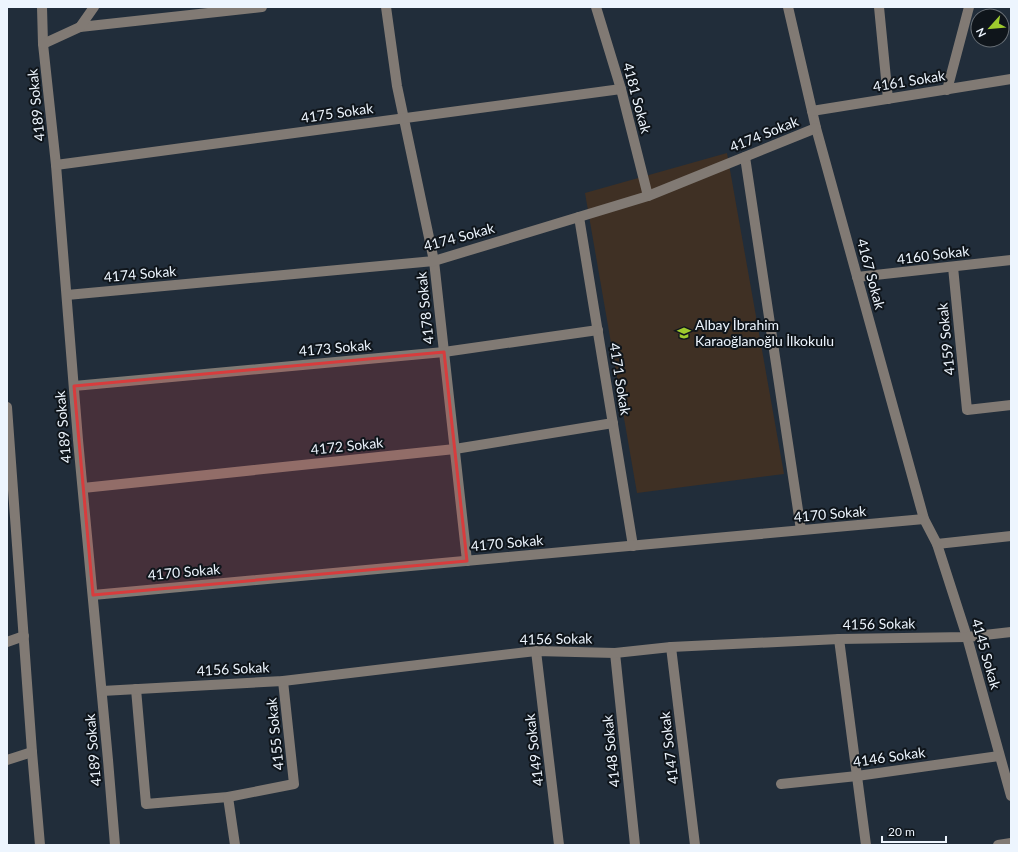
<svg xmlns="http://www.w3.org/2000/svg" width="1018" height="852" font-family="Lato,sans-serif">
<rect width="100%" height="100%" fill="#212d3a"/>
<polygon fill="#3f3024" points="727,153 784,474 637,493 585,193"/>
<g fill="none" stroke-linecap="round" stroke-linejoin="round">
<g stroke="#817a74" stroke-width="10">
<polyline points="42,7 43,44 56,165 78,440 108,760 115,845"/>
<polyline points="386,7 397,86 434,261 467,561"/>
<polyline points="596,7 621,89 648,196"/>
<polyline points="788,7 816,128 924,519 937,544 967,637 1011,796"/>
<polyline points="879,7 888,99"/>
<polyline points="80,27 262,7"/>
<polyline points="43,44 80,27 94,7"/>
<polyline points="947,90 969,7"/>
<polyline points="812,111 1011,79"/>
<polyline points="745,157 801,530"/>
<polyline points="56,165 621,89"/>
<polyline points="579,217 633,546"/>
<polyline points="953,267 967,410 1011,405"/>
<polyline points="857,277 1011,260"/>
<polyline points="67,295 434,261 648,196 816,128"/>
<polyline points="74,386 444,352 598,330"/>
<polyline points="7,407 32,752 40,845"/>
<polyline points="83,488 455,449 613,423"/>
<polyline points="937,544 1011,536"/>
<polyline points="93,595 924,519"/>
<polyline points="839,639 866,845"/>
<polyline points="7,642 24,636"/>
<polyline points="671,647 695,845"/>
<polyline points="536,651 559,845"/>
<polyline points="615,653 635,845"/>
<polyline points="136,689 146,804 228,797 294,784 283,681"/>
<polyline points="102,691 283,681 536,651 615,653 671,647 839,639 967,637 1011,632"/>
<polyline points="7,760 32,752"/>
<polyline points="781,784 857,776 999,756"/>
<polyline points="228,797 235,845"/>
<polyline points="998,845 1011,843"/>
</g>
</g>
<path fill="#d83c3d" fill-opacity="0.2" stroke="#d83c3d" stroke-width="3" stroke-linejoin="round" d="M444,352L467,561L93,595L74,386Z"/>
<defs>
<g id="school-bare" transform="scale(1.08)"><path d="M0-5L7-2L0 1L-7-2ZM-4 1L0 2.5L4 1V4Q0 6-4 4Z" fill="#9eca2e" stroke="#0f151b" stroke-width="2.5" paint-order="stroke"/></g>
</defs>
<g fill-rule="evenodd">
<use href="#school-bare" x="684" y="333"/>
</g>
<g text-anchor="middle" stroke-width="4" stroke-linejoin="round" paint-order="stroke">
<g font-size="14" fill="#edf5fe" stroke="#0f151b">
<text transform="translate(909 81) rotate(-9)" y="5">4161 Sokak</text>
<text transform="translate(637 98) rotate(75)" y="5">4181 Sokak</text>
<text transform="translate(36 105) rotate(-96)" y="5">4189 Sokak</text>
<text transform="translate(337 113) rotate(-8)" y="5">4175 Sokak</text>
<text transform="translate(764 134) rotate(-22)" y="5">4174 Sokak</text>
<text transform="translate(459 237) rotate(-15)" y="5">4174 Sokak</text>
<text transform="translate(933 255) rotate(-7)" y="5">4160 Sokak</text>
<text transform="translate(140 274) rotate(-5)" y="5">4174 Sokak</text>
<text transform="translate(871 274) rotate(75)" y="5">4167 Sokak</text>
<text transform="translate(425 308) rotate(-96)" y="5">4178 Sokak</text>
<text transform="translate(946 339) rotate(-96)" y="5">4159 Sokak</text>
<text transform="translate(335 348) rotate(-5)" y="5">4173 Sokak</text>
<text transform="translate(620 379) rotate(81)" y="5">4171 Sokak</text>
<text transform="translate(63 427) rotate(-95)" y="5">4189 Sokak</text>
<text transform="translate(347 446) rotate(-6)" y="5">4172 Sokak</text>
<text transform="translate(830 514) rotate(-5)" y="5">4170 Sokak</text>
<text transform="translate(507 543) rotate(-5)" y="5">4170 Sokak</text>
<text transform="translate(184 572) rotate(-5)" y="5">4170 Sokak</text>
<text transform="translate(879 624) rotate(-1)" y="5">4156 Sokak</text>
<text transform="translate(556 639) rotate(-1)" y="5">4156 Sokak</text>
<text transform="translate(986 654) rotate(74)" y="5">4145 Sokak</text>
<text transform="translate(233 669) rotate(-3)" y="5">4156 Sokak</text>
<text transform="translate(275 734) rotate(-96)" y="5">4155 Sokak</text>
<text transform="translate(669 748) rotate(-97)" y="5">4147 Sokak</text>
<text transform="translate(93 750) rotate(-95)" y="5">4189 Sokak</text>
<text transform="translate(534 750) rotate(-97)" y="5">4149 Sokak</text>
<text transform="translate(611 751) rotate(-96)" y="5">4148 Sokak</text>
<text transform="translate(889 757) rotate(-8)" y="5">4146 Sokak</text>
</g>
<g font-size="14" fill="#edf5fe" stroke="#0f151b" text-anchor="start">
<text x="695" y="330">Albay İbrahim<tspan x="695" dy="16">Karaoğlanoğlu İlkokulu</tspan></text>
</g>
</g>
<rect width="1018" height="852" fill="none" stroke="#edf5fe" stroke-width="16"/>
<g transform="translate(990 28) rotate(243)"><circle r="19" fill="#0f151b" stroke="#686f76"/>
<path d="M0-3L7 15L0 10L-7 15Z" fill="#9eca2e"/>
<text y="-6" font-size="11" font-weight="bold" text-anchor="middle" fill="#edf5fe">N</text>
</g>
<path d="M882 836v6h64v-6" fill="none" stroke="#edf5fe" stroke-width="2"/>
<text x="888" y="836" font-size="12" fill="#edf5fe" stroke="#0f151b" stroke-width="3" paint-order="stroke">20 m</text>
</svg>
